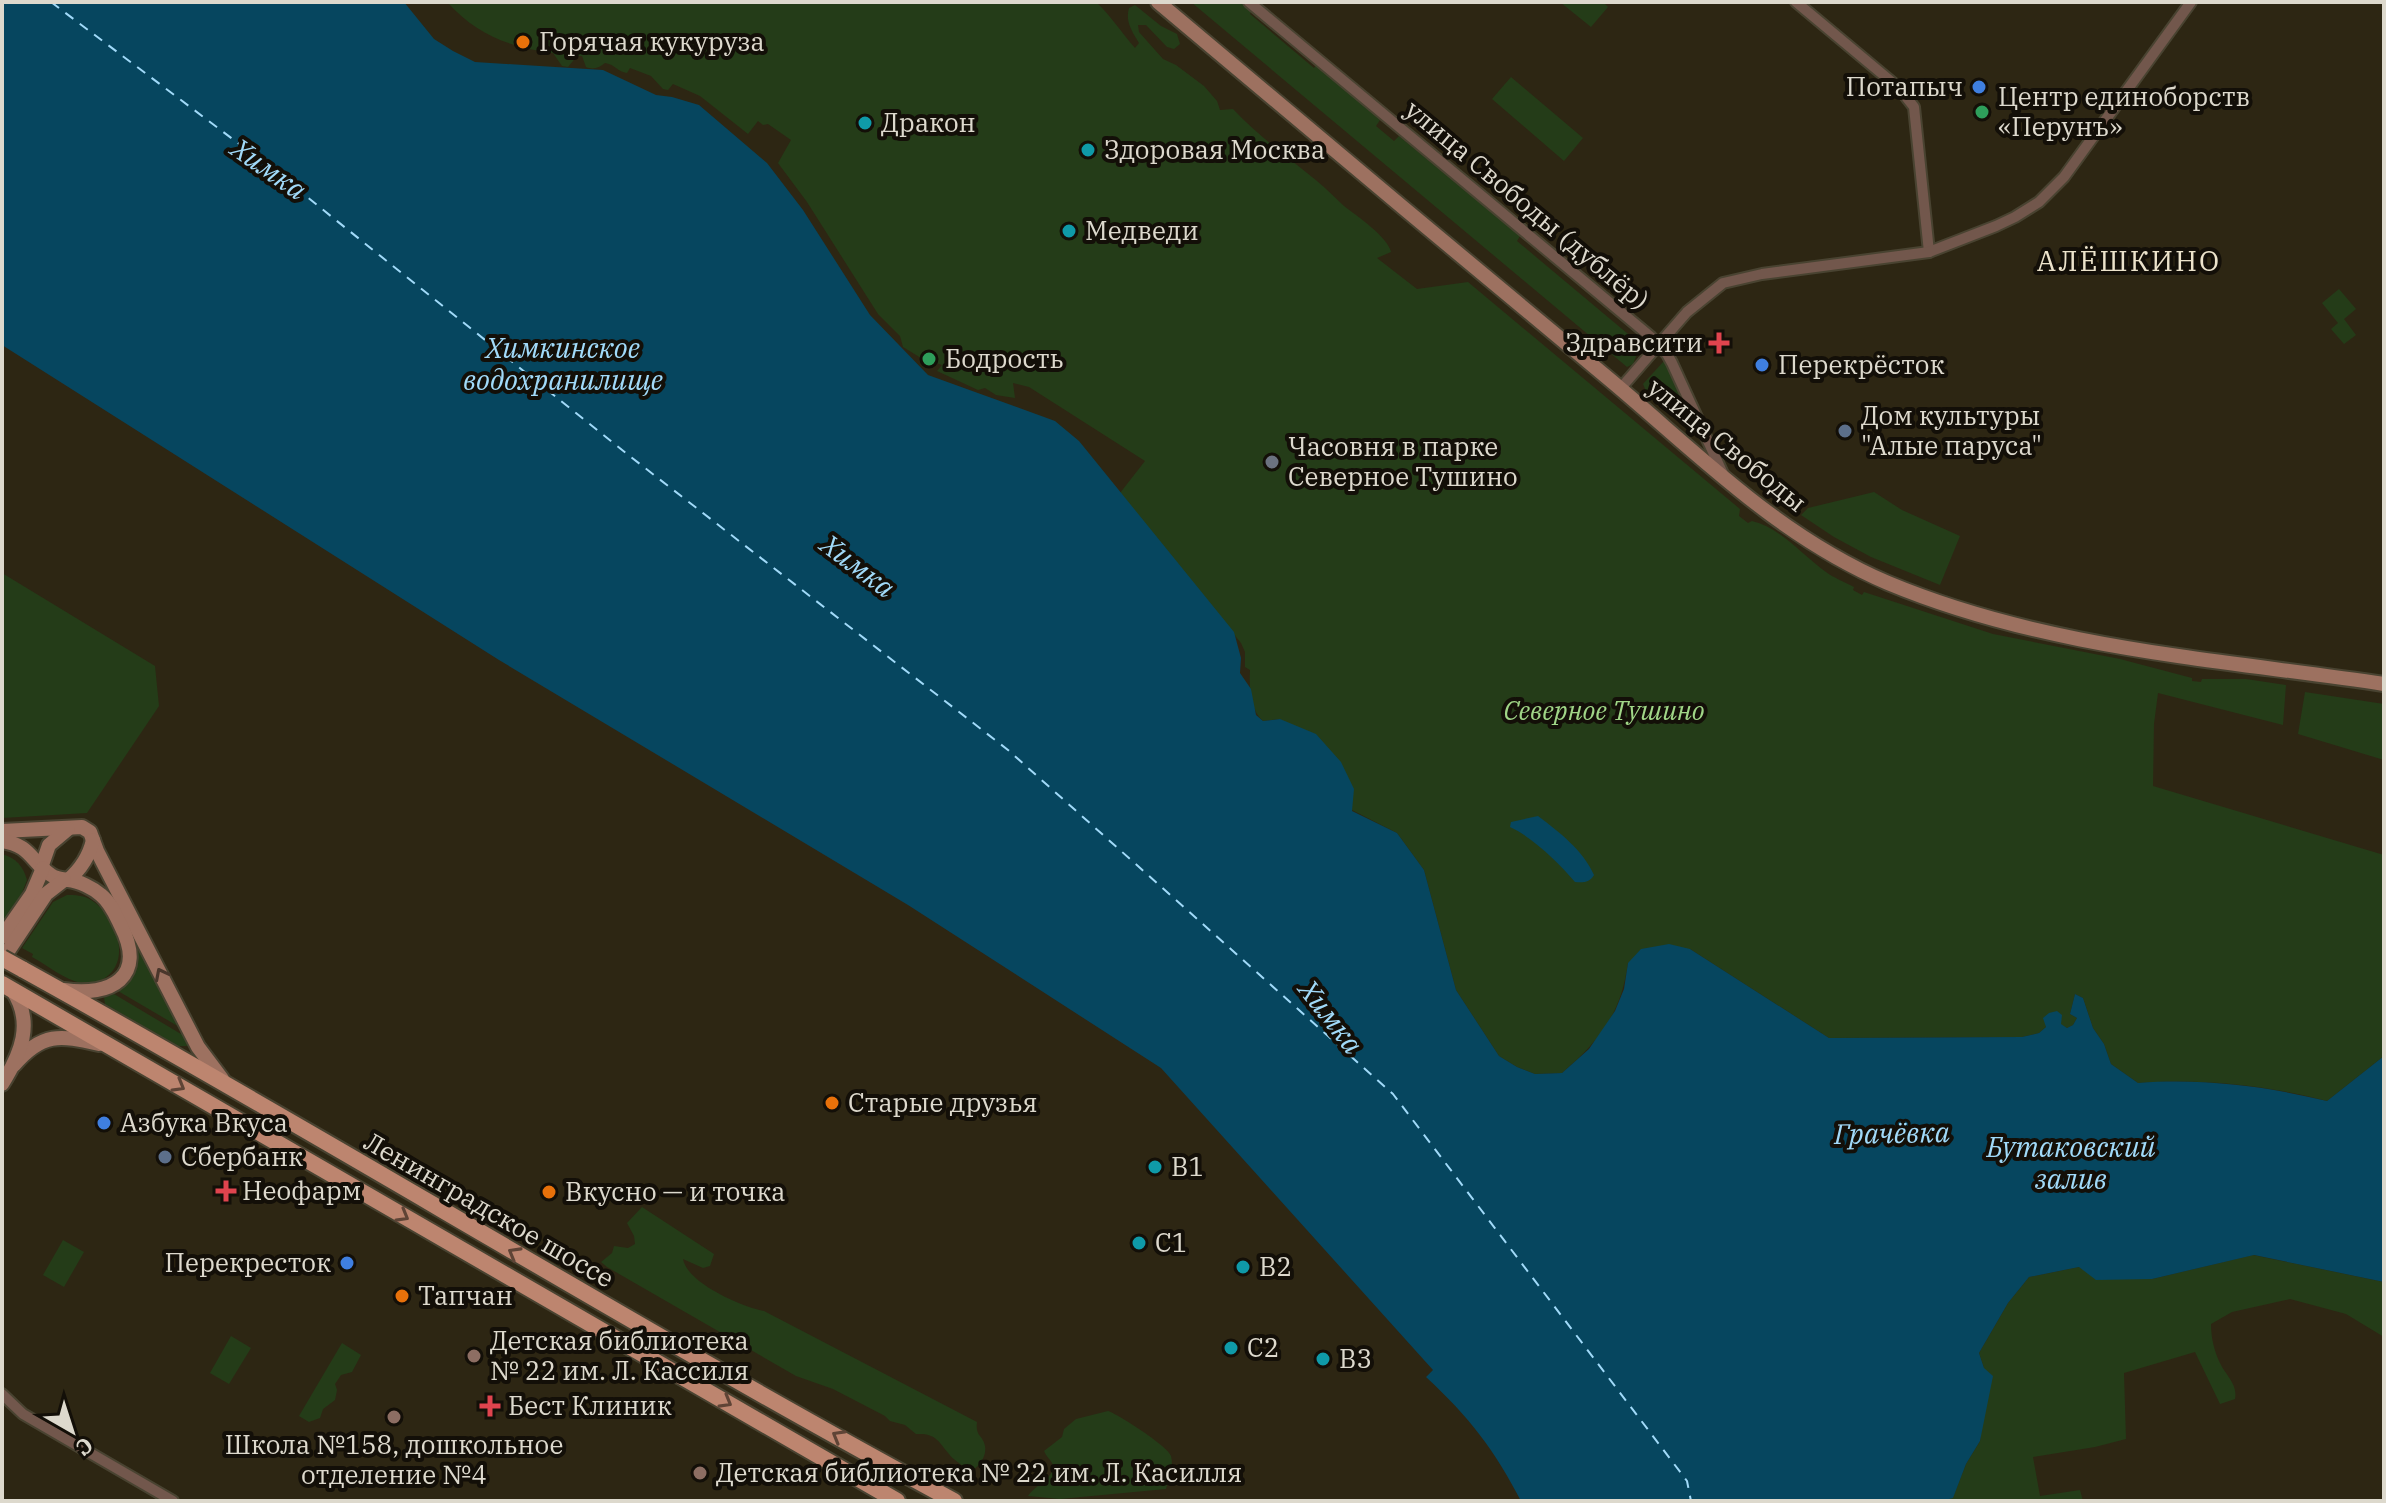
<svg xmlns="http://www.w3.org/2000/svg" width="2386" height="1503" font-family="'IBM Plex Serif',serif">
<rect width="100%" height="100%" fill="#2d2613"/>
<g fill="#243c18">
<path d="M447,2H1096C1111,16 1121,32 1135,48L1139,43C1132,31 1125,22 1129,8L1135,5L1161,26L1177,34L1180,44L1174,49L1167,47L1146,25H1138L1139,32L1163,59L1176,65L1204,86L1217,101L1220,110L1233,109C1258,136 1288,157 1317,181C1327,189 1335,198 1344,206C1357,216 1388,237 1391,252L1377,258L1417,289L1468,282L1740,509L1739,516L1748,523L1752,521C1781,528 1802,555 1826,572C1834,578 1845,582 1854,587L1853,590L1862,595L1864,592L1993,634L2120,659L2192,678V681L2201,682L2202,679H2246L2286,685L2283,725L2158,693L2154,724L2153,786L2384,855V1056L2327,1101C2266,1085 2201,1078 2138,1083L2111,1064L2104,1044L2093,1028L2083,998L2075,994L2070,1014L2077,1018L2073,1025L2067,1028L2060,1024V1020H2045L2046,1027L2039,1033L2022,1037L1829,1038L1690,949L1628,963C1621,1014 1600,1040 1562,1073L1535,1074L1517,1067L1499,1056L1456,990L1424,870L1397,833L1352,810L1280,719L1263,721C1250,710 1249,687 1250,670L1245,667V652L1241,643L1120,493L1145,461L1029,387L1013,383L1015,398L996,395L985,388L978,390L937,371L942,365L921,358L903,347L900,336L878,314L807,202L778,163L791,140L768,124L763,125L758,121L748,134L700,96L673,84L668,90L663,89L651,76L630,68L627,73C618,72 614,64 605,63C599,68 593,70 586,67L582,56H577L568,67L562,66L553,53C509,47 477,35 447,2Z"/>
<polygon points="1191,2 1243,2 1252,10 1250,14 1314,68 1317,64 1380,120 1376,126 1394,141 1399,136 1520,236 1517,241 1640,344 1645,339 1646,340 1640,347 1633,364 1627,367"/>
<polygon points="1560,2 1603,2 1608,7 1591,27"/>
<polygon points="1511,77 1583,138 1564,161 1492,99"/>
<polygon points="2339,289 2356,309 2344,319 2356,335 2344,344 2331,329 2338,323 2322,303"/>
<polygon points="1664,361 1687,411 1685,417 1677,418 1646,391 1643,384"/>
<polygon points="1874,492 1902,510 1960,536 1940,585 1871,557 1834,537 1801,515 1808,508"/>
<polygon points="2,573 155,666 159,706 87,813 2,818"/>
<polygon points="2305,692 2384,704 2384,760 2298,734"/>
<path d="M2,854C16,858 23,866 27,880L22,893L2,923Z"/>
<path d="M67,895C75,895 83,895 91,900C115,914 133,960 105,978C98,983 90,985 81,983C65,980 47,965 32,957L33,954L22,948L53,902Z"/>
<path d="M134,938L181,1028L118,991C132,976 140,959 134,938Z"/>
<polygon points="114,994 186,1037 191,1046 176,1046 105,1004 104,997"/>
<path d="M642,1207L714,1254L710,1266L703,1268L683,1259C687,1283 742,1307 764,1311L977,1422C975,1437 983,1435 985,1446C987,1457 978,1468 969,1472C963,1465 952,1459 949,1454C938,1441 936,1433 916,1434L905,1425L890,1421L885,1416L833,1389L796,1376L607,1267L601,1262L612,1253L614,1246L628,1248L635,1244L634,1236L627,1223Z"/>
<polygon points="63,1240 84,1252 64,1287 43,1275"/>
<path d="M2253,1255L2384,1282V1337L2346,1314L2290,1299L2232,1312L2211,1324C2211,1337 2214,1351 2220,1363C2226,1376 2238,1384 2235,1399L2220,1404L2195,1352L2124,1373L2126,1439L2095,1447L2033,1457L2040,1496L2080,1490L2083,1501H1941L1953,1497L1966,1464L1980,1441L1983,1420L1984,1368L1979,1353L2008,1303L2029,1277L2079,1267L2152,1279Z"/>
<polygon points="231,1336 251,1348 229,1384 210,1373"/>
<polygon points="342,1343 361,1355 352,1372 341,1375 335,1384 337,1390 335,1400 323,1409 320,1418 309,1422 299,1416"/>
<path d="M1108,1411C1118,1414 1169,1447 1171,1456C1174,1466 1169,1479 1166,1489L1060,1499L1028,1496C1035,1485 1058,1476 1052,1463C1050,1459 1046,1456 1044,1451L1062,1437L1064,1429L1076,1419Z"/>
</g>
<g fill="#06465f">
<path d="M2,2H404L434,39L453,51L475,62L603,70L656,95L672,97L699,105L767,163L803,210L870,315L928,375L1055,421L1079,441L1234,632L1241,658L1240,673L1251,689L1256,715L1263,721L1280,719L1316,734L1341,762L1354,789L1352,811L1397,833L1424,870L1456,990L1499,1056L1517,1067L1535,1074L1562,1073L1589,1049L1615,1011L1624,989L1628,963L1641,949L1669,944L1690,949L1829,1038L2022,1037L2039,1033L2046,1027L2043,1018L2049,1013L2057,1011L2062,1015L2061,1024L2067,1028L2073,1025L2077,1018L2070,1014L2075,994L2083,998L2093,1028L2104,1044L2111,1064L2138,1083C2201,1078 2266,1086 2327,1101L2384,1056V1282L2254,1255L2152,1279L2096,1280L2079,1267L2029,1277L2008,1303L1979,1353L1984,1368L1993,1376L1980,1441L1966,1464L1953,1498L1941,1501H1521C1494,1449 1470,1418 1426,1377L1433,1370L1161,1068L908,905L499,660L2,345Z"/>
<path d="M1538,816C1559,832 1583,850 1594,875C1590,882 1584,883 1575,882C1559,863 1532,837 1510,827L1511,822Z"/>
</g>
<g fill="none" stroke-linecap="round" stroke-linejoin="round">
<polyline stroke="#a1daf9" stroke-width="2" stroke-dasharray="10 8" stroke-linecap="butt" points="51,2 271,168 627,454 1008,750 1393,1094 1687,1481 1691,1501"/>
<g stroke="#494331" stroke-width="14">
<g id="street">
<polyline points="1249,2 1651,337 1667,354 1672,363 1724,476"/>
<polyline points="1796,2 1899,88 1914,107 1929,252"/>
<polyline points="1620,389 1687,312 1723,283 1762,274 1929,252 1996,226 2015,217 2039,202 2064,177 2191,2"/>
<polyline points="2,1394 23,1414 173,1501"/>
</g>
</g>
<g stroke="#494331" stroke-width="18">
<g id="secondary">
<path d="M1158,2C1306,126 1454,251 1603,374C1696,451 1774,534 1888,583C2046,649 2217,659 2384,684"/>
<polyline points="2,831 82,827 90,832 97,851 198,1047 222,1079"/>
<path d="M2,841C31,845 31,862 51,875C57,879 62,879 68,880C79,881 93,888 101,895C111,903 116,916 121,926C147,977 111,997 64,990"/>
<polyline points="42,865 49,845 68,829"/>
<path d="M68,880C81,869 89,857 93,840"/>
<polyline points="2,937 32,894 43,868"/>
<polyline points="2,960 46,894 64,880"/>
<path d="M14,1065C42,1032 60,1035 99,1044"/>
<path d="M2,1084C21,1054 34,1023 13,991"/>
</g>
</g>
<g stroke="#494331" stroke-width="20">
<g id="primary">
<path d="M22,969C335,1142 639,1331 954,1501"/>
<polyline points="2,984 897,1501"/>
</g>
</g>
<use href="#street" stroke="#72574c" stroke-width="10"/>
<use href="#secondary" stroke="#9d7160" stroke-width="14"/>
<use href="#primary" stroke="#bd856f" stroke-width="16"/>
<g stroke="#494331" stroke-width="20" stroke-linecap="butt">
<polyline id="primary-bridge" points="2,958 22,969"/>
</g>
<use href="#primary-bridge" stroke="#bd856f" stroke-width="16"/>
</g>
<defs><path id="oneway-chevron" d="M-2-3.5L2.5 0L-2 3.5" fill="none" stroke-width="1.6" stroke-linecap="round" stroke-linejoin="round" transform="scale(2)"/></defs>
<use stroke="#4a362b" href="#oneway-chevron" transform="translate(161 974) rotate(-117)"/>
<g stroke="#5f4436">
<use href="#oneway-chevron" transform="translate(179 1086) rotate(30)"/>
<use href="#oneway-chevron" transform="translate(403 1216) rotate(30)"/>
<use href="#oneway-chevron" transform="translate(514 1253) rotate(-150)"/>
<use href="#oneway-chevron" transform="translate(726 1402) rotate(30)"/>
<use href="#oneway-chevron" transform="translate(838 1436) rotate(-150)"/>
</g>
<g fill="#e8710a" stroke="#130f08" stroke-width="3">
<circle cx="523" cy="42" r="8"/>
<circle cx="832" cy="1103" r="8"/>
<circle cx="549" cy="1192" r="8"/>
<circle cx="402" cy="1296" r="8"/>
</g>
<g fill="#3f7fe0" stroke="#130f08" stroke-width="3">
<circle cx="1979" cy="87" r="8"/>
<circle cx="1762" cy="365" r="8"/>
<circle cx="104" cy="1123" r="8"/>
<circle cx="347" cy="1263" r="8"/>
</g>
<g fill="#2e9e5b" stroke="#130f08" stroke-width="3">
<circle cx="1982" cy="112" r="8"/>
<circle cx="929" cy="359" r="8"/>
</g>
<g fill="#0f9aa8" stroke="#130f08" stroke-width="3">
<circle cx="865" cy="123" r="8"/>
<circle cx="1088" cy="150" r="8"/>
<circle cx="1069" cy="231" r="8"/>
<circle cx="1155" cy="1167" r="8"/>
<circle cx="1139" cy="1243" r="8"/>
<circle cx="1243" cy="1267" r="8"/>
<circle cx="1231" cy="1348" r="8"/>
<circle cx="1323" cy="1359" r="8"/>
</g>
<g fill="#e0444e" stroke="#130f08" stroke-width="3">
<path d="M1715 331h8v8h8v8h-8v8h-8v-8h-8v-8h8z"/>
<path d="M222 1179h8v8h8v8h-8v8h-8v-8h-8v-8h8z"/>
<path d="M486 1394h8v8h8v8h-8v8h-8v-8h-8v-8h8z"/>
</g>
<g fill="#5c6f8a" stroke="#130f08" stroke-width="3">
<circle cx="1845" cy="431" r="8"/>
<circle cx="165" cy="1157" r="8"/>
</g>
<circle fill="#6b7280" stroke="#130f08" stroke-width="3" cx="1272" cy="462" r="8"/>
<g fill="#8d6e63" stroke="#130f08" stroke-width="3">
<circle cx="474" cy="1356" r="8"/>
<circle cx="394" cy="1417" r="8"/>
<circle cx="700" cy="1473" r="8"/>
</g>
<g text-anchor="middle" stroke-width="8" stroke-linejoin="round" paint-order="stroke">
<g font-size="26" fill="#ddd9cd" stroke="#130f08" text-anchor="start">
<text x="539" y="51">Горячая кукуруза</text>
<text x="1963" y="96" text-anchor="end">Потапыч</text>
<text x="1998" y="106">Центр единоборств<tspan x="1998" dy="30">«Перунъ»</tspan></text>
<text x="881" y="132">Дракон</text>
<text x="1104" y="159">Здоровая Москва</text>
<text x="1085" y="240">Медведи</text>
<text x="1703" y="352" text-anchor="end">Здравсити</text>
<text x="945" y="368">Бодрость</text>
<text x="1778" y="374">Перекрёсток</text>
<text x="1861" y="425">Дом культуры<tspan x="1861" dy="30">"Алые паруса"</tspan></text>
<text x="1288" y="456">Часовня в парке<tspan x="1288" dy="30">Северное Тушино</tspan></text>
<text x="848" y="1112">Старые друзья</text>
<text x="120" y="1132">Азбука Вкуса</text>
<text x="181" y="1166">Сбербанк</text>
<text x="1171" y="1176">B1</text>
<text x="242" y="1200">Неофарм</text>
<text x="565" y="1201">Вкусно — и точка</text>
<text x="1155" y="1252">C1</text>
<text x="331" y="1272" text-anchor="end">Перекресток</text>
<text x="1259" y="1276">B2</text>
<text x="418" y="1305">Тапчан</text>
<text x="490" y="1350">Детская библиотека<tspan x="490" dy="30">№ 22 им. Л. Кассиля</tspan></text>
<text x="1247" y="1357">C2</text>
<text x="1339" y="1368">B3</text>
<text x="508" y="1415">Бест Клиник</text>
<text x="394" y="1454" text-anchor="middle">Школа №158, дошкольное<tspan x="394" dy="30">отделение №4</tspan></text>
<text x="716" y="1482">Детская библиотека № 22 им. Л. Касилля</text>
</g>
<g font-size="26" fill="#ddd9cd" stroke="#130f08">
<text transform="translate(1527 205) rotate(40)" y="9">улица Свободы (дублёр)</text>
<text transform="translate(1727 445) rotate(39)" y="9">улица Свободы</text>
<text transform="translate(489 1210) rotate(30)" y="9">Ленинградское шоссе</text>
</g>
<g font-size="26" font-style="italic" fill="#a0d687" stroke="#130f08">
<text x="1604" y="720">Северное Тушино</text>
</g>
<g font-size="28" font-style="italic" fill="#a1daf9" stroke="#130f08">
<text transform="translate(269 169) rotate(35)" y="10">Химка</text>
<text x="563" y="358">Химкинское<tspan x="563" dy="32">водохранилище</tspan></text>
<text transform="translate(858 566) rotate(37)" y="10">Химка</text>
<text transform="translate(1331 1017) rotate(52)" y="10">Химка</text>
<text transform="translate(1892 1133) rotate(-1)" y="10">Грачёвка</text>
<text x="2071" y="1157">Бутаковский<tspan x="2071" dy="32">залив</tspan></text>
</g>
<g font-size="28" letter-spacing="2" fill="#ece3cb" stroke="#130f08">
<text x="2129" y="271">АЛЁШКИНО</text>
</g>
</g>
<rect width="2386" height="1503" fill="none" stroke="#ddd9cd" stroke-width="8"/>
<g transform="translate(72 1431) rotate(141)" stroke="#130f08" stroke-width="6" paint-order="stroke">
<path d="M0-6L14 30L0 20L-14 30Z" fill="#ddd9cd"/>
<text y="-12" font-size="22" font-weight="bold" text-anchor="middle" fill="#ddd9cd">С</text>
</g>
</svg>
